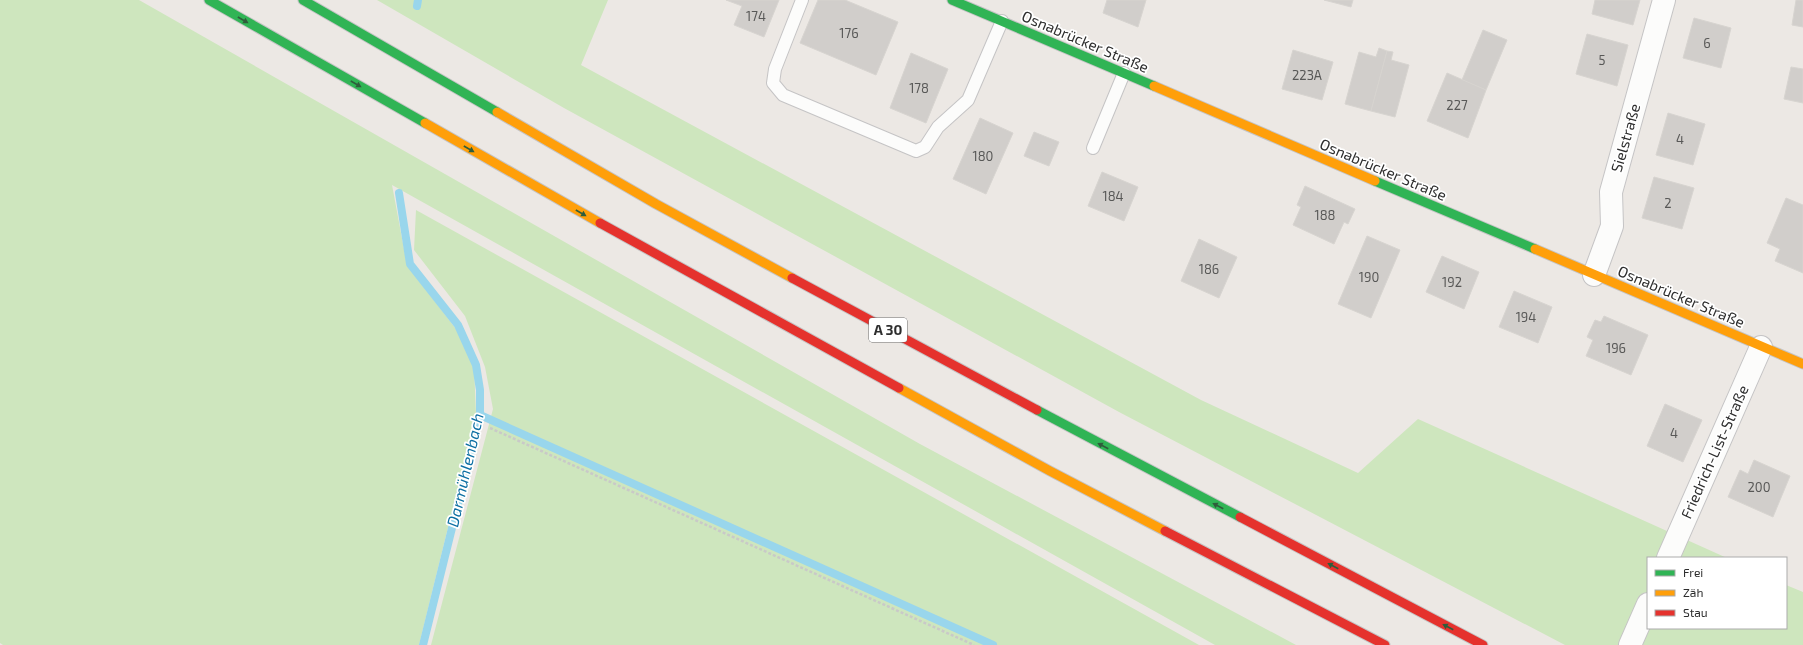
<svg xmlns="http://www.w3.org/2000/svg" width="1803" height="645" font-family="'Exo 2',sans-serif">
<rect width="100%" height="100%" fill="#ece8e4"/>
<g fill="#cee6be">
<polygon points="0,0 139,0 920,444 1296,645 1215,645 392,185 407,265 456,329 474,366 476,414 419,645 3,645 0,643"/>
<polygon points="377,0 608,0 581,65 1201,400 1358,473 1418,419 1727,558 1648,558 1648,628 1786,628 1786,585 1803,592 1803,645 1565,645 1119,412 564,108"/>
<polygon points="416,210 1199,645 431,645 493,409 485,367 465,316 414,250"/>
</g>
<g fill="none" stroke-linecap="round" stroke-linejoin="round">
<g stroke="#99d6ec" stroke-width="8">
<polyline points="417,6 418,0"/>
<polyline points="399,193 410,264 458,325 476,365 480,390 480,415 423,645"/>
<polyline points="480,415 993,645"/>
</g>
</g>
<g fill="#d1cecb" stroke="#d7d4d0">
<polygon points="726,0 779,0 764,37 734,25 742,6"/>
<polygon points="818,0 845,0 898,22 876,75 800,43"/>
<polygon points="1107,0 1146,0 1138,27 1103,13"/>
<polygon points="1324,0 1353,0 1351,7"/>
<polygon points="1595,0 1640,0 1633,25 1592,14"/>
<polygon points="1796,0 1803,0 1803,27 1792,25"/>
<polygon points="1694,18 1731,28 1721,68 1683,58"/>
<polygon points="1483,30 1507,40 1486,90 1462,80"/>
<polygon points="1587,34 1628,45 1617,86 1576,74"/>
<polygon points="1379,48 1387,51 1371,111 1345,104 1359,52 1376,57"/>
<polygon points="1293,50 1333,62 1322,100 1282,89"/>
<polygon points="1387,51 1393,52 1391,60 1409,65 1395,117 1371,111"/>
<polygon points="911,53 948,69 926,123 890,108"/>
<polygon points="1791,67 1803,69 1803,103 1784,99"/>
<polygon points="1447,73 1486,90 1468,138 1427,121"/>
<polygon points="1668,113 1705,124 1693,165 1656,155"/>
<polygon points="980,118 1013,133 986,194 953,179"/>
<polygon points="1034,132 1059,142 1049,166 1024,156"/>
<polygon points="1102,172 1138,187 1124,221 1088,206"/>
<polygon points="1654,177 1694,188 1682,229 1642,218"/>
<polygon points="1305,186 1355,209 1348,224 1344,222 1334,244 1293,225 1301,207 1297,205"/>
<polygon points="1786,198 1803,205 1803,273 1775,261 1780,249 1767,243"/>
<polygon points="1367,236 1400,250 1371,318 1338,304"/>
<polygon points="1199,239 1237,257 1219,298 1181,281"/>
<polygon points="1442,256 1479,272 1464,309 1426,292"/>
<polygon points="1514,291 1552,307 1538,343 1499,327"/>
<polygon points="1604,316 1648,335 1631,375 1586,356 1593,340 1587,337 1595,320 1601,322"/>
<polygon points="1665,404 1702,420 1683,462 1647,446"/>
<polygon points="1754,460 1790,476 1773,517 1728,497 1740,470 1748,474"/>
</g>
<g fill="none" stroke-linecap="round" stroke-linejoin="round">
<g stroke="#c5c4c5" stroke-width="14">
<g id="lane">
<polyline points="802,0 775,69 773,83 783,95 916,151 925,147 938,127 968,100 1002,21"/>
<polyline points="1093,148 1124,73"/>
</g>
</g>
<g stroke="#c5c4c5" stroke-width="24">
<g id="street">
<polyline points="1594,275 1612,226 1611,192 1664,0"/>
<polyline points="1668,558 1761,347"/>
<polyline points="1630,645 1648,604"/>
</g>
</g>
<g stroke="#c5c4c5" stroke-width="11">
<g id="fast">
<polyline points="209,0 425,123"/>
<polyline points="303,0 497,112"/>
<polyline points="952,0 1154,86"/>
<polyline points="1375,181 1535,249"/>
<polyline points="1037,410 1240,517"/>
</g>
</g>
<g stroke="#c5c4c5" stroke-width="11">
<g id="slow">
<polyline points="1154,86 1375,181"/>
<polyline points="497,112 656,204 792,278"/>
<polyline points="425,123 600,223"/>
<polyline points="1535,249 1803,364"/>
<polyline points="899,388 1050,471 1165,531"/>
</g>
</g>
<g stroke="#c5c4c5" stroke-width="11">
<g id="jam">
<polyline points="600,223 899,388"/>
<polyline points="792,278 1037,410"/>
<polyline points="1240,517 1483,645"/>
<polyline points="1165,531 1385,645"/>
</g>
</g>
<polyline stroke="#c9c9c8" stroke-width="2.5" stroke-dasharray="3 2" stroke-linecap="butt" points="490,428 974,645"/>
<use href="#lane" stroke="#fcfcfb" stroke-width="12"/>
<use href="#street" stroke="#fcfcfb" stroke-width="22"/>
<use href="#fast" stroke="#30b455" stroke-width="9"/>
<use href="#slow" stroke="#ff9f0a" stroke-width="9"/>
<use href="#jam" stroke="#e5322d" stroke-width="9"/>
</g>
<defs><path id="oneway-solid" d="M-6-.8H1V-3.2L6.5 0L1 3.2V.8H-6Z"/></defs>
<g fill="#2f5d3c">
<use href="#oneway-solid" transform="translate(243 20) rotate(30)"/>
<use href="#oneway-solid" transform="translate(356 84) rotate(30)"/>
<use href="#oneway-solid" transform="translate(469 149) rotate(30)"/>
<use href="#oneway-solid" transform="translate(581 213) rotate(30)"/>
<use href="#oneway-solid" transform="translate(1103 446) rotate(-152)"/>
<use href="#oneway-solid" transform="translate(1218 506) rotate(-152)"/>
<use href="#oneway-solid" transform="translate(1333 566) rotate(-152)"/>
<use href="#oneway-solid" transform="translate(1448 627) rotate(-152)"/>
</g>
<g text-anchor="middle" stroke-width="3.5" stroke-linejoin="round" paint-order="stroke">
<g font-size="13" fill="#585857">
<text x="756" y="21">174</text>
<text x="849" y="38">176</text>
<text x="1707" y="48">6</text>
<text x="1602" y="65">5</text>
<text x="1307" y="80">223A</text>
<text x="919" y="93">178</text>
<text x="1457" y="110">227</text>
<text x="1680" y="144">4</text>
<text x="983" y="161">180</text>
<text x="1113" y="201">184</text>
<text x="1668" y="208">2</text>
<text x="1325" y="220">188</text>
<text x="1209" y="274">186</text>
<text x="1369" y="282">190</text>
<text x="1452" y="287">192</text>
<text x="1526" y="322">194</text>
<text x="1616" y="353">196</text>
<text x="1674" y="438">4</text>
<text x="1759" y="492">200</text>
</g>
<rect fill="#fff" stroke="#6d6d6d" stroke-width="1" x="869" y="318" width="38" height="24" rx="3"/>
<g font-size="14" font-weight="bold" fill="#2e2e2e">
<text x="888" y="335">A 30</text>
</g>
<g font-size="15" fill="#2e2e2e" stroke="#fff">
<text transform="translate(1085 42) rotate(23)" y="5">Osnabrücker Straße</text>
<text transform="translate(1626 138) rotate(-74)" y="5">Sielstraße</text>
<text transform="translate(1383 170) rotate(23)" y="5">Osnabrücker Straße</text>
<text transform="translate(1681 297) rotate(23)" y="5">Osnabrücker Straße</text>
<text transform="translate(1715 452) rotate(-66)" y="5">Friedrich-List-Straße</text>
</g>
<g font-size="16" font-style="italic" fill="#0d6fa3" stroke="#fff">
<text transform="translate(465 470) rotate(-77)" y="6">Darmühlenbach</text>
</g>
</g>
<rect x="1647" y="557" width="140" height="72" fill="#ffffff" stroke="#ababab"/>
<rect x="1655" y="570" width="20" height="6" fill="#30b455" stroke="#ababab"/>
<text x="1683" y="577" font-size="12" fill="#2e2e2e">Frei</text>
<rect x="1655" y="590" width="20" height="6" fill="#ff9f0a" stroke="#ababab"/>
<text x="1683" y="597" font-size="12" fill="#2e2e2e">Zäh</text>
<rect x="1655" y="610" width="20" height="6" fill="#e5322d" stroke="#ababab"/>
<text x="1683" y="617" font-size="12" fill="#2e2e2e">Stau</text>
</svg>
